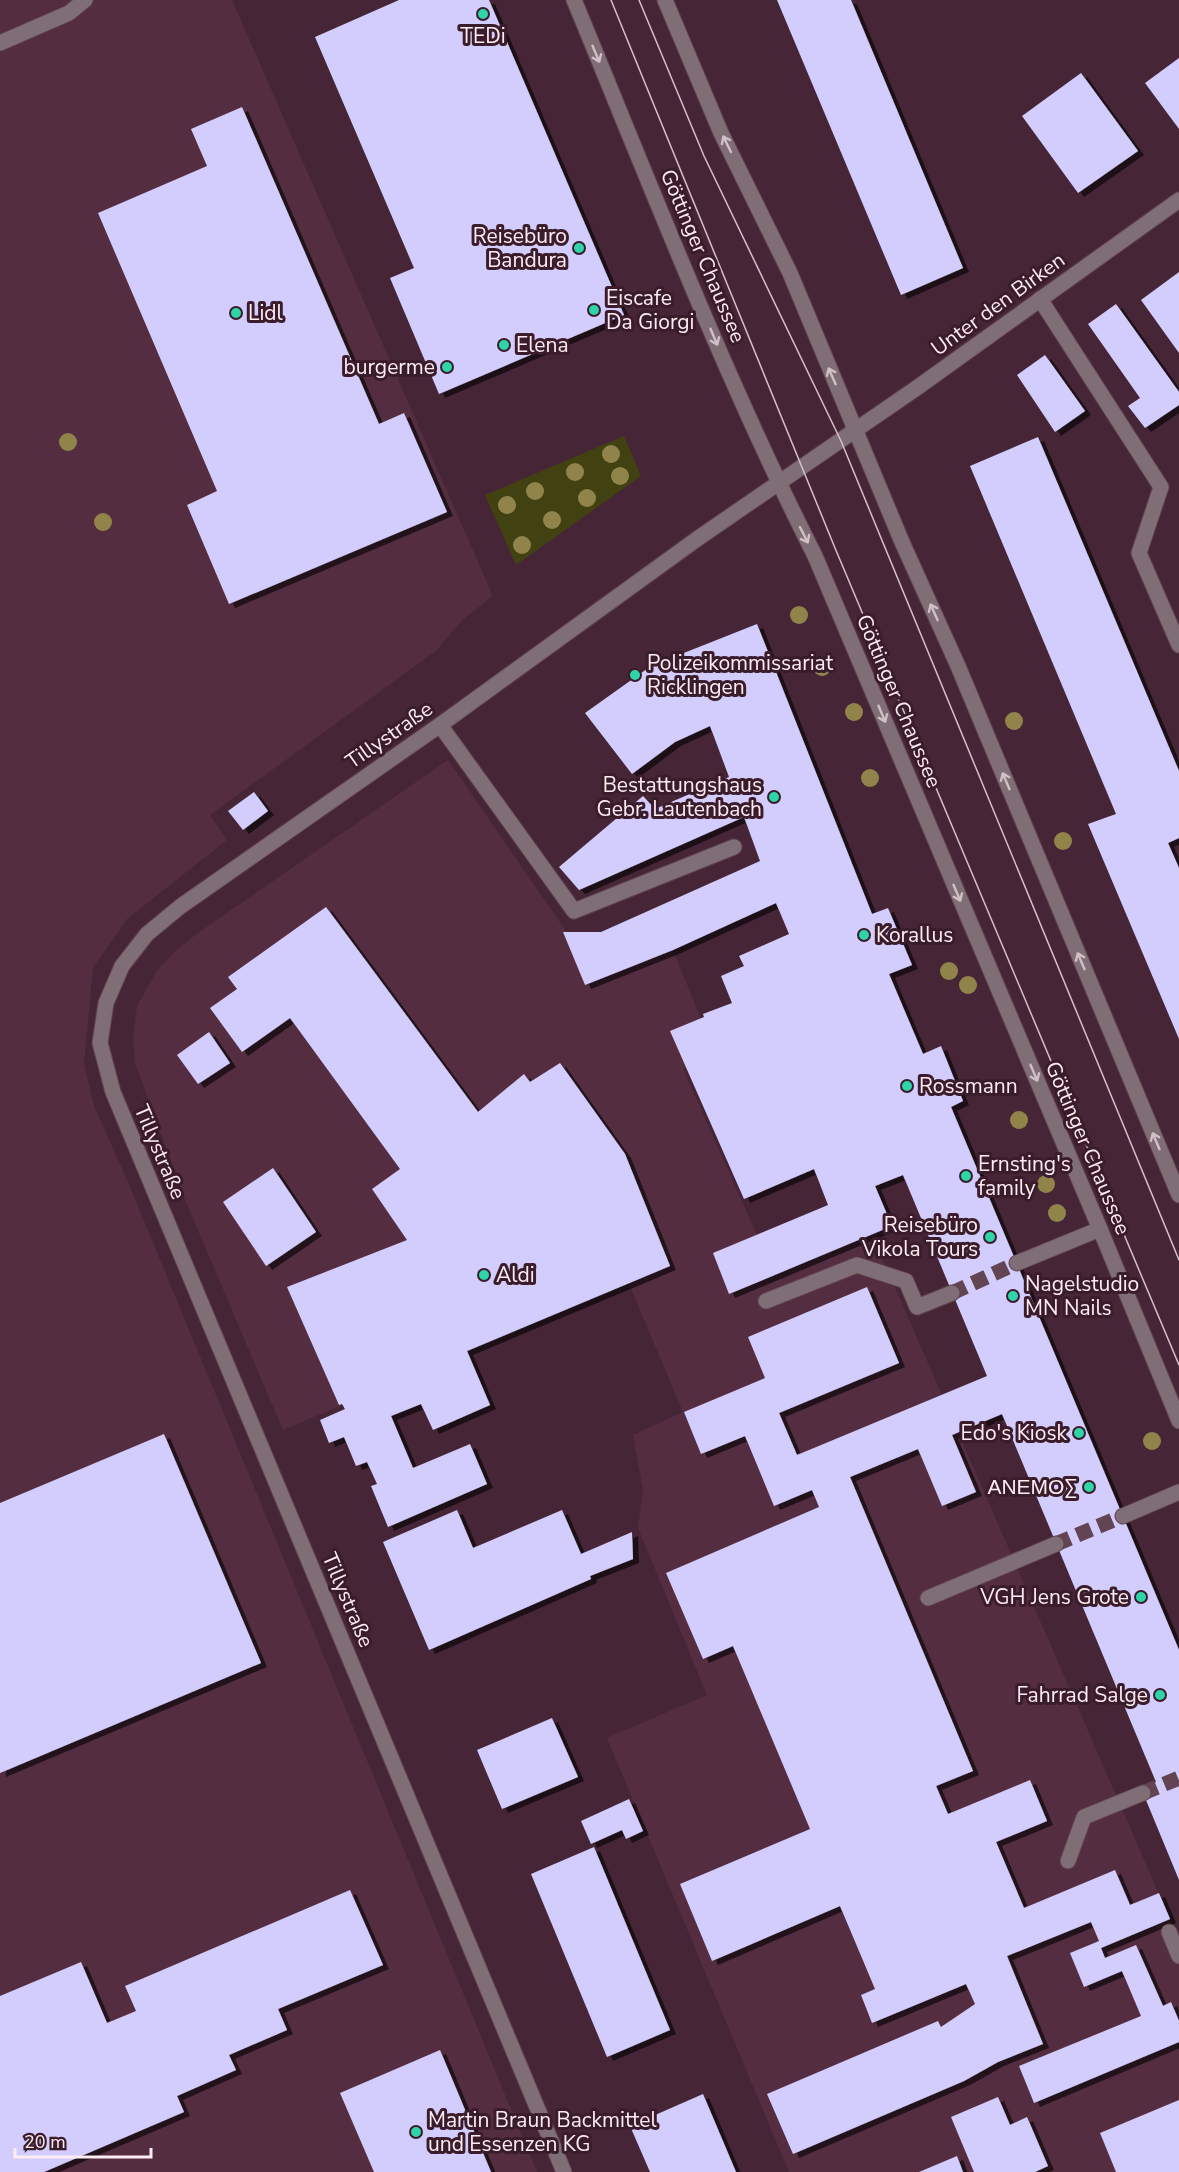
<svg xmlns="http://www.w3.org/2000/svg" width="1179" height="2172" font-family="'Nunito Sans',sans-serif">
<defs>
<filter id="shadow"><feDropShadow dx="6" dy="4" stdDeviation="0" flood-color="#0009"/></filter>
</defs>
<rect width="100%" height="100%" fill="#462636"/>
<g fill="#542d40">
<polygon points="0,0 232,0 493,596 462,620 437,650 210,815 227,840 127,919 93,968 84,1063 94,1106 128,1182 537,2172 0,2172"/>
<polygon points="448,760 564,928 585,984 673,950 715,1054 683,1069 757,1235 875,1186 892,1226 874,1239 1179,1940 1179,2172 789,2172 607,1738 707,1695 638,1528 643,1490 633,1435 683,1412 629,1284 283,1430 188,1207 135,1063 133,1040 137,1006 157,971 174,952 198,933"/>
</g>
<polygon fill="#414112" points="624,436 641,476 516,565 485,495"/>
<g fill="#d3cdfe" filter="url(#shadow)">
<polygon points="399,0 489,0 624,315 439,394 390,278 414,268 315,37"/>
<polygon points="777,0 851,0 963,268 901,295"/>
<polygon points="1179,58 1179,129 1145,83"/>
<polygon points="1081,73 1138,151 1078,193 1022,116"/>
<polygon points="242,107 379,424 404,413 447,512 229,604 187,505 217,491 98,213 207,166 191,129"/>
<polygon points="1179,272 1179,353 1141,300"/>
<polygon points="1116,304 1179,392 1179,405 1145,428 1128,406 1140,398 1088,324"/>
<polygon points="1045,355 1085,411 1055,432 1017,375"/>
<polygon points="1038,437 1179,771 1179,838 1168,843 1179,868 1179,1039 1088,824 1116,814 970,466"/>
<polygon points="757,624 872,914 888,908 912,965 889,974 923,1054 941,1046 963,1101 951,1107 1179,1650 1179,1880 1141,1788 1156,1782 1002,1414 952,1435 976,1492 942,1506 918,1449 850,1477 973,1771 936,1786 948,1814 1030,1780 1047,1821 996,1842 1024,1908 1115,1870 1130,1905 1159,1893 1170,1919 1101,1948 1105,1958 1136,1945 1163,2006 1171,2002 1179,2021 1179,2042 1034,2103 1019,2066 1141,2016 1122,1971 1084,1987 1070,1953 1099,1941 1091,1922 1007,1956 1043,2044 998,2062 964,2081 793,2154 767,2094 938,2021 941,2027 975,2004 966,1984 872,2023 861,1995 875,1989 840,1906 712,1961 680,1884 810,1829 733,1646 703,1659 666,1573 819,1507 812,1490 774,1506 745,1436 701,1454 684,1412 765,1378 748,1337 867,1287 899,1363 779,1413 797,1455 987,1376 903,1175 875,1186 892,1226 729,1294 713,1253 828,1205 814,1169 744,1199 670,1031 704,1017 703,1014 732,1003 721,976 744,966 739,956 789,934 776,903 673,950 585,985 563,932 601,932 760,861 744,817 579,890 559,867 643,796 655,809 729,777 710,726 675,742 632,774 585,713 651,666"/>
<polygon points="254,792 268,811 243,830 228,811"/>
<polygon points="326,907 478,1112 524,1074 530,1082 560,1063 625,1154 670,1266 467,1351 490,1405 433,1430 421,1404 391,1416 413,1468 470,1444 487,1484 388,1527 371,1486 377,1484 367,1462 356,1466 344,1437 329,1443 320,1420 345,1409 342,1404 339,1405 287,1287 407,1240 372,1189 400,1169 290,1018 242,1052 210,1008 237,989 228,977"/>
<polygon points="209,1032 230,1063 198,1084 177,1055"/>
<polygon points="273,1168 316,1232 266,1266 223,1202"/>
<polygon points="164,1434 261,1663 0,1773 0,1503"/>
<polygon points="457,1510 473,1548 562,1510 581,1554 632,1532 633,1559 590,1576 591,1579 429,1650 383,1542"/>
<polygon points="552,1718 578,1777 502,1809 477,1750"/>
<polygon points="629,1799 643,1831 626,1839 622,1830 591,1844 581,1821"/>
<polygon points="594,1847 670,2030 607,2057 531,1874"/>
<polygon points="350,1890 383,1965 278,2009 287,2030 229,2055 236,2070 177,2096 184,2112 44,2172 0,2172 0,1996 81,1962 107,2023 136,2011 125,1986"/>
<polygon points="440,2050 491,2172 374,2172 340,2093"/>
<polygon points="703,2094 736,2172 650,2172 630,2126"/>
<polygon points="998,2097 1010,2125 1027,2117 1048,2166 1035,2172 974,2172 951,2117"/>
<polygon points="1179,2100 1179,2172 1116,2172 1100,2133"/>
<polygon points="957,2156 963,2172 919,2172"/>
</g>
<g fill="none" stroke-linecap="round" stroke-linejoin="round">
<g stroke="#624452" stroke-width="15" stroke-dasharray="15 8" stroke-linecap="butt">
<polyline points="952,1293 1017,1263"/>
<polyline points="1056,1544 1123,1516"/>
<polyline points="1143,1793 1179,1778"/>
</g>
<g stroke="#604250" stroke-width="17">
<g id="minor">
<path d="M574,0C651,186 724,376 815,556L1100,1229L1179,1421"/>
<polyline points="665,0 721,133 790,273 902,542 958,666 1179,1195"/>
<polyline points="0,43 69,13 85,0"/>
<polyline points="1040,299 1161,487 1139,553 1179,645"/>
<polyline points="440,725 574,911 734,847"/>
<polyline points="1017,1263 1100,1229"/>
<polyline points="766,1301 857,1265 906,1281 917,1307 952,1293"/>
<polyline points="1123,1516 1179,1492"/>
<polyline points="928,1598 1056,1544"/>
<polyline points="1068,1861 1084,1817 1143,1793"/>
<polyline points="1169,1932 1179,1956"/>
<polyline points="564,2172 113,1092 100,1043 106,1003 122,966 147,934 181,906 440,725 697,539 918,387 1179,200"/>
</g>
</g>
<use href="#minor" stroke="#806e76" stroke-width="15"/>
<g stroke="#d5c0c9" stroke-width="1.5">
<polyline points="611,0 835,548 1179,1365"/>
<polyline points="639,0 704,156 841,441 1179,1260"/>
</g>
</g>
<g fill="#91844a">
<circle cx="68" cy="442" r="9"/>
<circle cx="611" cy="454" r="9"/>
<circle cx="575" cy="472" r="9"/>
<circle cx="620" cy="476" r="9"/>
<circle cx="535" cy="491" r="9"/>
<circle cx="587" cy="498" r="9"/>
<circle cx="507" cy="505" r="9"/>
<circle cx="552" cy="520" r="9"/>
<circle cx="103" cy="522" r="9"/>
<circle cx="522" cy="545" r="9"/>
<circle cx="799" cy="615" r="9"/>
<circle cx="822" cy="667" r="9"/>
<circle cx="854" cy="712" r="9"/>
<circle cx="1014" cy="721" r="9"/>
<circle cx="870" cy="778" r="9"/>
<circle cx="1063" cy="841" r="9"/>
<circle cx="949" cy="971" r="9"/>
<circle cx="968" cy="985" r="9"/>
<circle cx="1019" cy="1120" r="9"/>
<circle cx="1046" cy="1184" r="9"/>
<circle cx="1057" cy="1213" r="9"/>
<circle cx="1152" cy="1441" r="9"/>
</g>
<defs><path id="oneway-shaft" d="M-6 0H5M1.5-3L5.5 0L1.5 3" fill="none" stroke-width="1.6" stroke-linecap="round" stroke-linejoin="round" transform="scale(1.5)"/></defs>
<g stroke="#d2c0c7">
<use href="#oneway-shaft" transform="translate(596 54) rotate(67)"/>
<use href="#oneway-shaft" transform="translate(727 144) rotate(-116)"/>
<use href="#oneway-shaft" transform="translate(714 337) rotate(67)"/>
<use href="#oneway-shaft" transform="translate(832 376) rotate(-114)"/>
<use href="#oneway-shaft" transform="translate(804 535) rotate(63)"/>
<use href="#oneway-shaft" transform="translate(934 612) rotate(-114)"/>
<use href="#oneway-shaft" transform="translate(882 714) rotate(67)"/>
<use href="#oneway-shaft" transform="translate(1006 781) rotate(-113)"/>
<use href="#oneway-shaft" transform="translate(957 893) rotate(67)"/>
<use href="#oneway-shaft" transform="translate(1081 961) rotate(-113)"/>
<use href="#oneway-shaft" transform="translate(1034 1073) rotate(67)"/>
<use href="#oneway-shaft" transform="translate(1156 1141) rotate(-113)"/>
</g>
<g fill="#30d4a9" stroke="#3b1c2b" stroke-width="2">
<circle cx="483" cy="14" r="6"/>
<circle cx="579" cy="248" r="6"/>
<circle cx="594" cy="310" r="6"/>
<circle cx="236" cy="313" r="6"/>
<circle cx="504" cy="345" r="6"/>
<circle cx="447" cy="367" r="6"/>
<circle cx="635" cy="675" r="6"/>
<circle cx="774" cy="797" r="6"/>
<circle cx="864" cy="935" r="6"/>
<circle cx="907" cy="1086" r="6"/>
<circle cx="966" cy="1176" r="6"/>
<circle cx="990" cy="1237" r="6"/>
<circle cx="484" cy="1275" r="6"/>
<circle cx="1013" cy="1296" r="6"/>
<circle cx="1079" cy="1433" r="6"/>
<circle cx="1089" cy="1487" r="6"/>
<circle cx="1141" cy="1597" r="6"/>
<circle cx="1160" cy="1695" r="6"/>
<circle cx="416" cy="2132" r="6"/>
</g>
<g text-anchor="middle" stroke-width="6" stroke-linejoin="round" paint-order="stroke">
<g font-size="21" fill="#feecf3" stroke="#3b1c2b" text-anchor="start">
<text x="483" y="43" text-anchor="middle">TEDi</text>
<text x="567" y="243" text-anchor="end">Reisebüro<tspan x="567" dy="24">Bandura</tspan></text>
<text x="606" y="305">Eiscafe<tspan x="606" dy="24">Da Giorgi</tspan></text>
<text x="248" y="320">Lidl</text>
<text x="516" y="352">Elena</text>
<text x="435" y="374" text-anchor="end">burgerme</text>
<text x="647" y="670">Polizeikommissariat<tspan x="647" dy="24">Ricklingen</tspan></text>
<text x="762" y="792" text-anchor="end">Bestattungshaus<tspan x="762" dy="24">Gebr. Lautenbach</tspan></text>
<text x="876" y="942">Korallus</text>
<text x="919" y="1093">Rossmann</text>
<text x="978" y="1171">Ernsting's<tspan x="978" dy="24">family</tspan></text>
<text x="978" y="1232" text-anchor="end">Reisebüro<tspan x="978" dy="24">Vikola Tours</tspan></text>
<text x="496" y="1282">Aldi</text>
<text x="1025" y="1291">Nagelstudio<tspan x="1025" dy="24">MN Nails</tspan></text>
<text x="1067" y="1440" text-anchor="end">Edo's Kiosk</text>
<text x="1077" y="1494" text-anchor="end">ΑΝΕΜΟΣ</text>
<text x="1129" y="1604" text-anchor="end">VGH Jens Grote</text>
<text x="1148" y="1702" text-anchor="end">Fahrrad Salge</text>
<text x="428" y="2127">Martin Braun Backmittel<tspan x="428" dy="24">und Essenzen KG</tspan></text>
</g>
<g font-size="21" fill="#feecf3" stroke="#3b1c2b">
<text transform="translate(703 256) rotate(67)" y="7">Göttinger Chaussee</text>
<text transform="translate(998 304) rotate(-36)" y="7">Unter den Birken</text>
<text transform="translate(899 701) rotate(67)" y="7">Göttinger Chaussee</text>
<text transform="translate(389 735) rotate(-35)" y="7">Tillystraße</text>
<text transform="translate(1088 1148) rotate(67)" y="7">Göttinger Chaussee</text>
<text transform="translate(160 1152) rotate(67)" y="7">Tillystraße</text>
<text transform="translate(348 1600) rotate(67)" y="7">Tillystraße</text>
</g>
</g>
<path d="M15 2148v9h136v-9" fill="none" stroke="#feecf3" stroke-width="3"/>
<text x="24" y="2148" font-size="18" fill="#feecf3" stroke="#3b1c2b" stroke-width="4.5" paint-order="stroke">20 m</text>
</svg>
